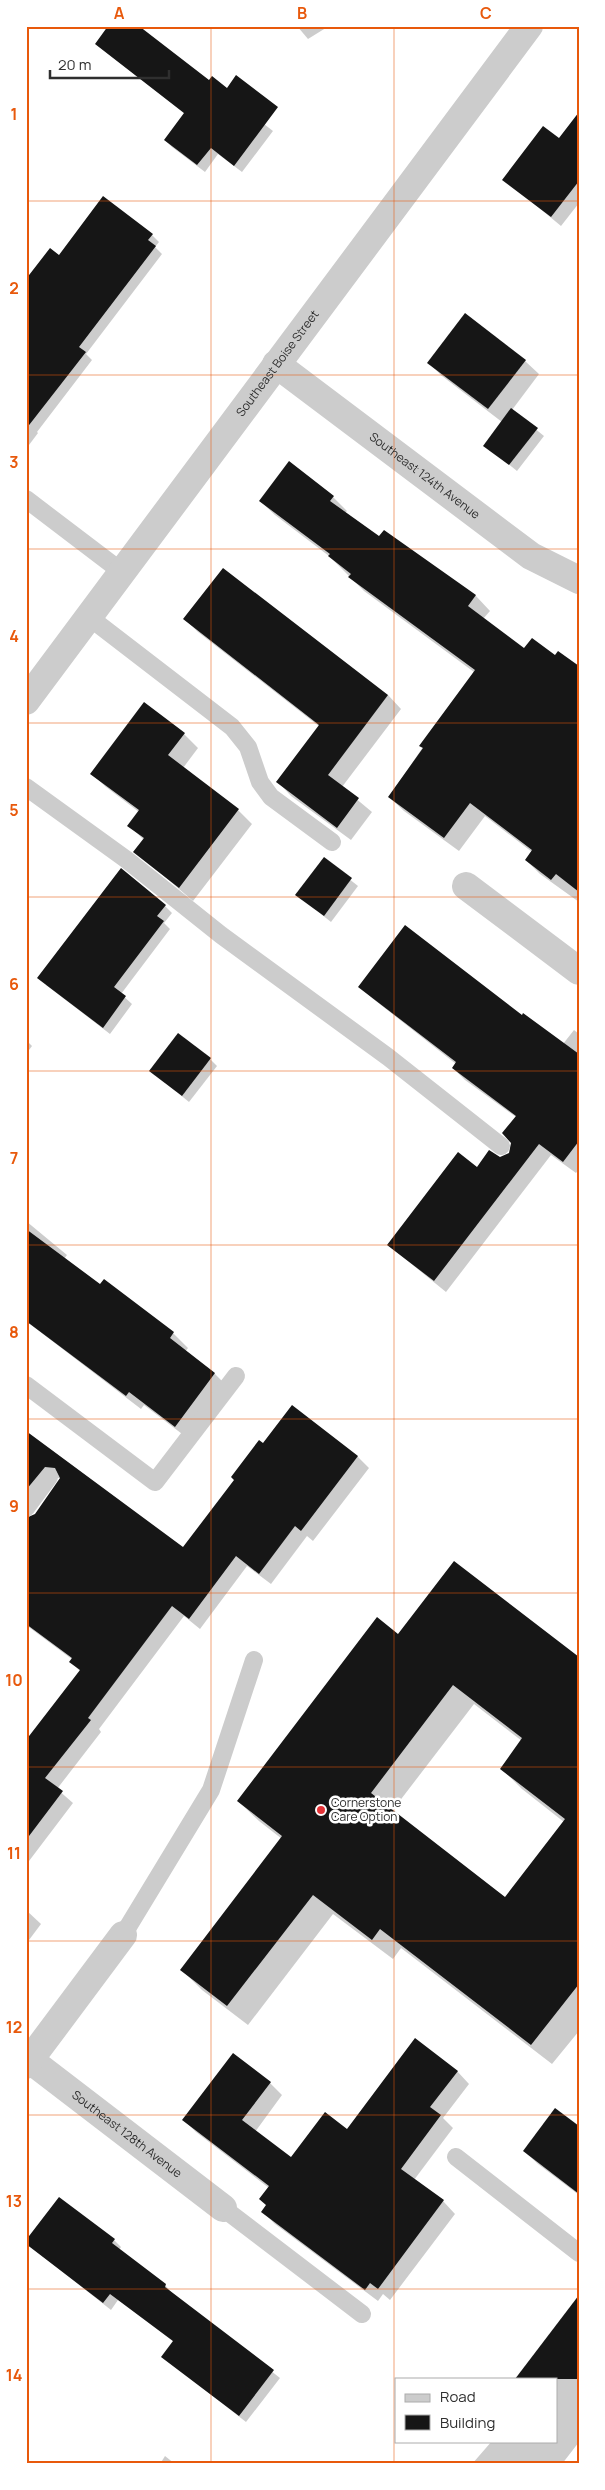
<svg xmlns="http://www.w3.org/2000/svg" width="605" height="2490" font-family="Manrope,sans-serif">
<rect width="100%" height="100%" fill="#fff"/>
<g fill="#0003" fill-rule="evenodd">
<polygon points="137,26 273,131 242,172 218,154 205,172 172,147 165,140 185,114 96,44"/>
<polygon points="297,26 329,26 308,39"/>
<polygon points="579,114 579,203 561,226 504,179 559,139"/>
<polygon points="104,198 152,235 159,242 155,247 162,254 86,354 92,360 37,432 38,433 26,449 26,281 59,257"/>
<polygon points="525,361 539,374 512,410 544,436 517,471 485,445 502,422 442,376 428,362"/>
<polygon points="333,497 347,511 345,513 379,538 384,532 476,596 490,611 483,619 524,650 555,657 579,667 579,902 540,874 526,860 532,852 485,816 459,851 404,811 389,797 474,672 364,591 329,556 275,515 260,501"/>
<polygon points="185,619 388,695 401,709 342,787 372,812 351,840 291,796 278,782 320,727 198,632"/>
<polygon points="144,704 184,734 198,748 183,768 238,810 252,824 193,901 135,851 144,840 129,825 139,812 106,787 92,774"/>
<polygon points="324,859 358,886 331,922 297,895"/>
<polygon points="165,906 172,913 164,923 170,929 121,994 132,1004 110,1034 46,985"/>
<polygon points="360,987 522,1017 563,1044 574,1030 579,1034 579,1169 576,1173 551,1155 446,1292 388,1245 478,1168 510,1154 516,1117 465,1080 453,1068 456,1064 372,998"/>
<polygon points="26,1040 32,1046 26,1054"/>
<polygon points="210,1059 217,1066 189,1102 151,1071"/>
<polygon points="26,1221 67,1255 64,1259 100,1286 104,1280 173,1333 188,1348 185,1352 215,1374 229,1388 190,1440 144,1405 141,1409 26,1321"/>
<polygon points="292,1407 358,1457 369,1468 313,1541 307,1536 271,1584 247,1566 200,1629 184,1616 99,1729 101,1732 57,1789 73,1803 26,1865 26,1745 81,1672 71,1662 73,1660 26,1625 26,1519 35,1515 61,1478 57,1478 26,1518 26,1431 184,1549"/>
<path d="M399,1635L579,1658V2031L552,2064L401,1948L393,1959L333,1914L248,2025L202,1990L182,1970L282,1839L259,1821L238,1801ZM474,1704L522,1741L501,1768L522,1789L564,1822L506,1898L392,1811Z"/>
<polygon points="26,1910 41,1924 26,1944"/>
<polygon points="457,2071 469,2084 443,2118 453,2128 414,2180 443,2201 455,2214 390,2300 383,2294 378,2301 275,2224 263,2212 267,2206 269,2188 196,2132 184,2120 270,2083 282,2095 255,2132 291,2159"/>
<polygon points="579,2128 579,2195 538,2164 524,2151"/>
<polygon points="59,2198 114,2240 121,2247 119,2250 165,2285 172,2293 280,2378 246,2422 163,2357 174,2342 118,2300 111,2310 26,2243"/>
<polygon points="579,2324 579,2442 562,2464 472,2464 492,2441 556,2441 556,2379"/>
<polygon points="165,2456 175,2464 160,2464"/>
</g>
<g fill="#161616" fill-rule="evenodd">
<polygon points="108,26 139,26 209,80 212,76 227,88 236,75 278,107 234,166 211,148 197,165 164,140 184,113 95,44"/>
<polygon points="579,112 579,181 551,217 502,180 543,126 559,138"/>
<polygon points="103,196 153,234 148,240 156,246 79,347 86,352 26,429 26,279 50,248 59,255"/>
<polygon points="465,313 526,360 488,409 427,363"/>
<polygon points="511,408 538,428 509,465 483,446"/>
<polygon points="289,461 334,496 330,501 379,536 384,530 476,595 468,606 524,648 532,638 555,655 558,651 579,666 579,892 556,874 551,880 525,860 532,850 470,803 444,838 388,797 423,748 419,746 475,670 348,577 351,574 328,556 330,554 259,501"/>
<polygon points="223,568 388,695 328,775 359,798 337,828 276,782 319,725 183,619"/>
<polygon points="144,702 185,733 168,755 239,809 179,888 133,852 144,838 127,826 139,810 90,774"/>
<polygon points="324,857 352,878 324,916 295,895"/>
<polygon points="121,868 166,905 157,916 164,921 114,987 126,996 103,1028 37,978"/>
<polygon points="405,925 522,1015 523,1013 579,1054 579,1141 563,1162 539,1144 434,1281 387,1245 458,1152 477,1167 489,1150 500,1157 509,1153 511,1143 502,1133 516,1116 452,1068 456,1062 358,987"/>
<polygon points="178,1033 211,1058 182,1096 149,1071"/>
<polygon points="26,1229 100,1284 104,1279 174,1332 170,1338 215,1373 175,1427 129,1392 126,1396 26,1321"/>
<polygon points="292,1405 358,1456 301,1531 295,1526 259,1574 236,1556 189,1619 172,1606 88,1718 91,1720 45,1778 63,1791 26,1840 26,1740 80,1670 69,1662 72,1658 26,1624 26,1518 35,1514 60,1478 55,1468 45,1467 26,1490 26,1431 183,1547 234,1480 231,1477 259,1440 263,1443"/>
<path d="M454,1561L579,1657V1984L531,2045L380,1929L372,1940L313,1895L227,2006L180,1970L282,1836L237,1801L377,1617L398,1634ZM453,1685L522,1738L500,1769L565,1819L505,1897L371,1793Z"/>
<polygon points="415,2038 458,2071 430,2107 441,2115 401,2169 444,2200 378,2289 370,2283 365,2290 261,2212 266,2205 259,2199 269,2186 182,2120 233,2053 271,2082 242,2120 291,2157 325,2112 347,2129"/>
<polygon points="555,2108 579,2126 579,2194 523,2151"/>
<polygon points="59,2197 115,2239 112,2243 166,2284 165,2287 274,2370 239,2416 161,2357 173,2341 110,2294 103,2303 26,2244 26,2240"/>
<polygon points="579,2295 579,2379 515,2379"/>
</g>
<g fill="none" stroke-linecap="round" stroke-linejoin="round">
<g stroke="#ccc" stroke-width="18">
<polyline points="26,499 122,572"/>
<polyline points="89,617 232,727 248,747 260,782 271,797 332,842"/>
<polyline points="26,787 127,860 221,935 388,1057 501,1146"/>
<polyline points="26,1385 155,1482 236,1376"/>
<polyline points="26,1508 49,1477"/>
<polyline points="123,1935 211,1790 254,1660"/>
<polyline points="456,2157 579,2253"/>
<polyline points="223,2208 362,2314"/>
</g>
<g stroke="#ccc" stroke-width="28">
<path id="s1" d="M276,364L531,556L579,580"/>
<path id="s2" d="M26,701L529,26"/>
<polyline points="466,886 579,971"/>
<path id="s3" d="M30,2060L223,2208"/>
<polyline points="26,2065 123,1935"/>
</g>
</g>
<path fill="none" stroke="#e8590c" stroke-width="1" stroke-opacity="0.55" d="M211,26V2464M394,26V2464M26,201H579M26,375H579M26,549H579M26,723H579M26,897H579M26,1071H579M26,1245H579M26,1419H579M26,1593H579M26,1767H579M26,1941H579M26,2115H579M26,2289H579"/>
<circle fill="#e43337" stroke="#fff" stroke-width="2" cx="321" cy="1810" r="5"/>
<g text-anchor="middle" stroke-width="5" stroke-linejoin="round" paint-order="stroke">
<g font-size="12" fill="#2f2f2f" stroke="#fff">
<text dy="4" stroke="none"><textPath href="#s2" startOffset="421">Southeast Boise Street</textPath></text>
<text dy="4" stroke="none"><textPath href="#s1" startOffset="186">Southeast 124th Avenue</textPath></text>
<text dy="4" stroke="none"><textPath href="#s3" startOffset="122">Southeast 128th Avenue</textPath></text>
</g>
<g font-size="12" fill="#2f2f2f" stroke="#fff" text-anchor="start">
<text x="331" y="1807">Cornerstone<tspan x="331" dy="14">Care Option</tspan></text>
</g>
</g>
<rect width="605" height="2490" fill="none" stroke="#ffffff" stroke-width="55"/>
<rect x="395" y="2378" width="162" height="65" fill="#ffffff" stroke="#acacac"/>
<rect x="405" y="2394" width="25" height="8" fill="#cccccc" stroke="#acacac"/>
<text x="440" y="2402" font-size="15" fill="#2f2f2f">Road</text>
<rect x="405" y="2415" width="25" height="15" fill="#161616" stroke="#acacac"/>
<text x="440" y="2428" font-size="15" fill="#2f2f2f">Building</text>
<path d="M50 70v8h119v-8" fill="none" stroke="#2f2f2f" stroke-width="2.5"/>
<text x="58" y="70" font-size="15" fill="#2f2f2f" stroke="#ffffff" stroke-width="4" paint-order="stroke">20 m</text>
<rect x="28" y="28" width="550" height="2434" fill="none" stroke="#e8590c" stroke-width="2"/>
<g font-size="16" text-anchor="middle" font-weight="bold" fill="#e8590c">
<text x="119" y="19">A</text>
<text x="302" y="19">B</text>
<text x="486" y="19">C</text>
<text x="14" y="120">1</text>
<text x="14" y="294">2</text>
<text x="14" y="468">3</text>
<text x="14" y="642">4</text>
<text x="14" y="816">5</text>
<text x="14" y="990">6</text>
<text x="14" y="1164">7</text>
<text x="14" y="1338">8</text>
<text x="14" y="1512">9</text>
<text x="14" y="1686">10</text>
<text x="14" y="1859">11</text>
<text x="14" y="2033">12</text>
<text x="14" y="2207">13</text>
<text x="14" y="2381">14</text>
</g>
</svg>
